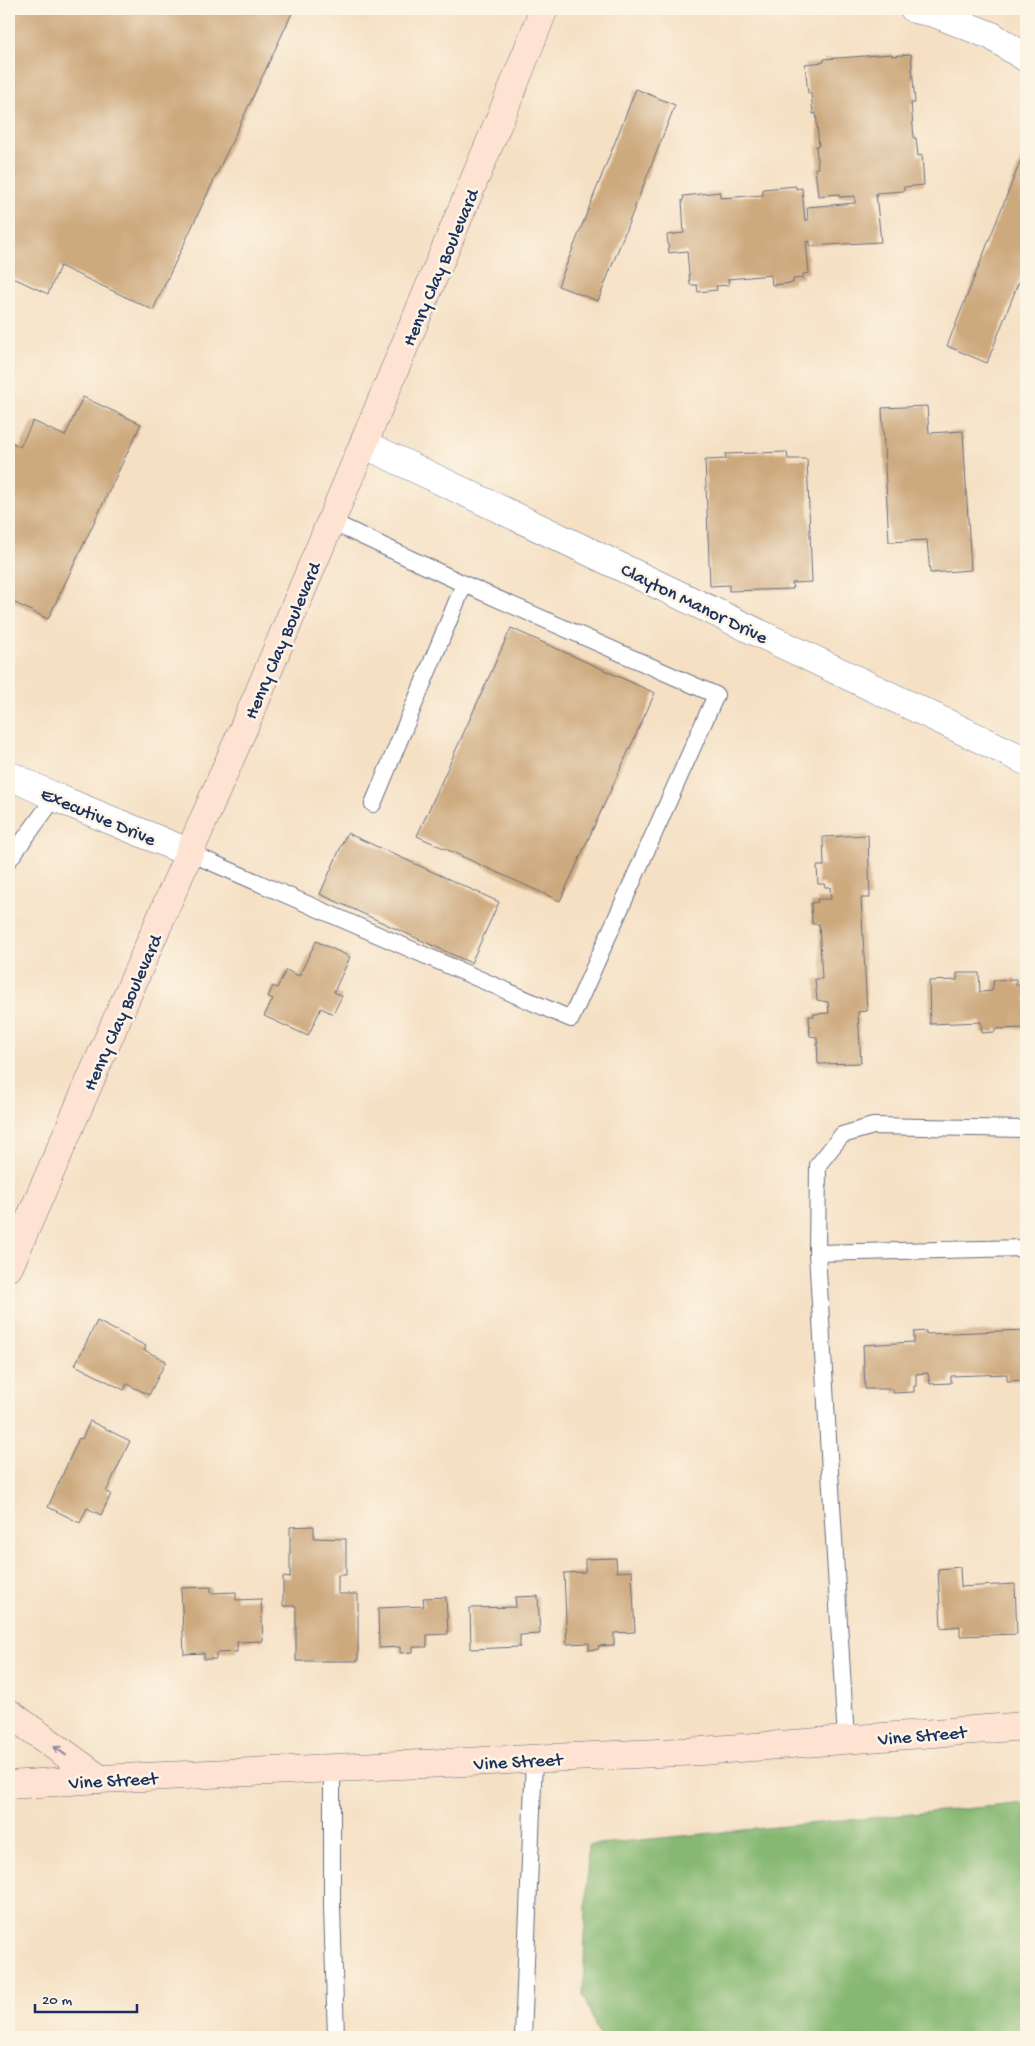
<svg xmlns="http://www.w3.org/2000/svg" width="1035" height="2046" font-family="'Gochi Hand',sans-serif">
<rect width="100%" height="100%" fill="#fcf5e5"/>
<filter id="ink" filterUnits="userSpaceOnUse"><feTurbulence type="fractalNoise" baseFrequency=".02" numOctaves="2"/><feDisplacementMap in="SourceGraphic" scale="10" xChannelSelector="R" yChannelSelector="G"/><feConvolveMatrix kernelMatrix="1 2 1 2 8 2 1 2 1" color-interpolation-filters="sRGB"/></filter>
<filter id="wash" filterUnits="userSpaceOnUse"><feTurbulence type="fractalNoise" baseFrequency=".0096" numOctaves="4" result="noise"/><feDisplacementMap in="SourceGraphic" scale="20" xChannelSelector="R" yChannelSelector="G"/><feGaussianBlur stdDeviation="1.12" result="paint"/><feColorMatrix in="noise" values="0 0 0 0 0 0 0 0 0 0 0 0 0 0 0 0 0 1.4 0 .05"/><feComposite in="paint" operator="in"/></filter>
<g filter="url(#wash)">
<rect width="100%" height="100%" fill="#f5e0c4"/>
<polygon fill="#86b872" stroke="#507468" points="1026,1803 1026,2037 600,2037 583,1995 588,1845"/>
<g id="blocks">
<g fill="#cda97e">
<polygon points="9,9 294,9 153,310 60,266 48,294 9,276"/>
<polygon points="892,54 892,56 911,54 915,103 911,103 914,138 916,138 918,156 922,155 924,185 904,187 904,191 876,193 881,242 810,246 810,241 806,242 809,273 803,274 803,278 793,279 793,283 772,285 771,275 728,279 729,285 716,286 717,290 698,292 697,285 690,285 687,251 669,253 667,235 684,233 682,200 684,199 683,196 720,192 720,198 763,195 763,189 796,186 796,189 802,188 805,220 808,220 807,207 855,203 855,196 839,197 839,194 818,196 815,168 818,168 816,146 819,146 816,113 813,114 811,93 808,93 805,64 824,62 824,59"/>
<polygon points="636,89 675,105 598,301 558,286"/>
<polygon points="1026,147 1026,263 987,363 947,346"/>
<polygon points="83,397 141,424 48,619 9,600 9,441 20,447 33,421 65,436"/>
<polygon points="927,406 929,433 963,431 971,570 930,573 927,540 889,542 882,408"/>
<polygon points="787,452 788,459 807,459 812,582 792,583 793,589 729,591 729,585 710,586 705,460 726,459 725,454"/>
<polygon points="511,628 655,693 560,901 417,836"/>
<polygon points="347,833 499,902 471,963 320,894"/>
<polygon points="868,835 870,898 861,898 867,1011 858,1012 861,1063 818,1064 817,1037 810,1036 809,1016 814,1016 814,1014 829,1013 828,1002 817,1000 815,979 822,979 819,924 812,924 811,903 818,902 817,899 831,899 830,887 825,887 824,884 818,884 817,866 824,866 823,837"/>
<polygon points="316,941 350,957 334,992 342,996 333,1014 321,1008 308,1036 264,1016 273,999 268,997 273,986 277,988 286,970 299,976"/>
<polygon points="957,973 979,973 980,992 992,991 994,980 1016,979 1016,985 1026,985 1026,1028 995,1029 995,1032 982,1033 981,1022 930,1024 929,981 957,980"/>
<polygon points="97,1321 146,1346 144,1350 166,1361 149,1395 127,1384 124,1390 75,1365"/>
<polygon points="1026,1330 1026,1380 1007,1381 1007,1374 951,1376 951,1383 930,1384 928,1373 916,1374 916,1386 914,1386 914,1392 893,1393 893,1389 865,1389 863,1345 914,1342 914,1332 926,1331 926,1334"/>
<polygon points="90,1421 130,1441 106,1492 111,1494 101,1515 87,1508 80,1523 48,1507 79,1438 82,1439"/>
<polygon points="314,1526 314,1538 346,1539 346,1575 338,1575 338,1594 358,1594 358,1661 296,1661 296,1606 283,1606 283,1577 290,1578 290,1527"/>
<polygon points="616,1558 617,1572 632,1571 635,1632 614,1633 614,1645 598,1646 599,1649 589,1650 589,1643 567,1644 564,1573 585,1572 585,1559"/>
<polygon points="960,1567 961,1587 1015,1584 1017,1634 960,1636 960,1626 941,1628 938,1569"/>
<polygon points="211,1587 211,1593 236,1592 236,1600 261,1599 263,1641 237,1642 237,1652 216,1653 216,1659 204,1659 204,1653 184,1654 181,1588"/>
<polygon points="538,1596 540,1634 520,1635 520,1647 471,1649 470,1608 516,1607 515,1597"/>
<polygon points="446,1597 448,1634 427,1635 427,1647 413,1647 413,1652 400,1653 400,1647 379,1648 378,1608 424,1606 423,1598"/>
</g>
</g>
</g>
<g filter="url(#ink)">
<use href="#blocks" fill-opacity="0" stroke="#676d82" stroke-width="1"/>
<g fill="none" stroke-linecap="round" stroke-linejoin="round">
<g stroke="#676d82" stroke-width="18">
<g id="lane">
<polyline points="373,804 464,584"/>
<polyline points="190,853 571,1019 716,695 464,584 332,522"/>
<polyline points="9,860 55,797"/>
<polyline points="817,1253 1026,1248"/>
<polyline points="846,1740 817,1253 818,1165 842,1135 873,1126 1026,1129"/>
<polyline points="332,1768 332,1907 336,2037"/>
<polyline points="523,2037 534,1759"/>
</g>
</g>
<g stroke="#676d82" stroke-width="29">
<g id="street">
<polyline points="914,9 934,13 992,36 1026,58"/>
<polyline points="364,444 1026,761"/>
<polyline points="9,775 55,797 190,853"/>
</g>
</g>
<g stroke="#676d82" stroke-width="29">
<g id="secondary">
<polyline points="9,1267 257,697 507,102 544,9"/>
<polyline points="9,1713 100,1779"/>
<polyline points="9,1785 100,1779 701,1751 1026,1726"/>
</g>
</g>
<use href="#lane" stroke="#fff" stroke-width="16"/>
<use href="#street" stroke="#fff" stroke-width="28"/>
<use href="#secondary" stroke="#fee3d2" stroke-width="28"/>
</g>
<defs><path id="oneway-shaft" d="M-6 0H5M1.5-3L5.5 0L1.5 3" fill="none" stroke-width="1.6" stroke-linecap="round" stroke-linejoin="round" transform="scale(1.25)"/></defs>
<use stroke="#8c8998" href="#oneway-shaft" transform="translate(60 1751) rotate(-144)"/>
</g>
<g text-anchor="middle" stroke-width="5" stroke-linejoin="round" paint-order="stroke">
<g font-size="19" fill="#1b2f5e" stroke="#fcf5e5">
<text transform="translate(439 267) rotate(-67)" y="7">Henry Clay Boulevard</text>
<text transform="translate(695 602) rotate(26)" y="7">Clayton Manor Drive</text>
<text transform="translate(281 640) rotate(-67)" y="7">Henry Clay Boulevard</text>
<text transform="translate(99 815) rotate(23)" y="7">Executive Drive</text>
<text transform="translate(121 1012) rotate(-66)" y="7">Henry Clay Boulevard</text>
<text transform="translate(922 1734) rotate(-5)" y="7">Vine Street</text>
<text transform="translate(518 1760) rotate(-3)" y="7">Vine Street</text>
<text transform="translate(113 1779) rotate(-3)" y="7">Vine Street</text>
</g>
</g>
<rect width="1035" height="2046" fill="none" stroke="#fcf5e5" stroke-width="30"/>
<path d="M35 2004v8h102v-8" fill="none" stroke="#1b2f5e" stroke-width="2.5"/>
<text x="42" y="2004" font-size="15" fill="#1b2f5e" stroke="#fcf5e5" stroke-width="4" paint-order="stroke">20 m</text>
</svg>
